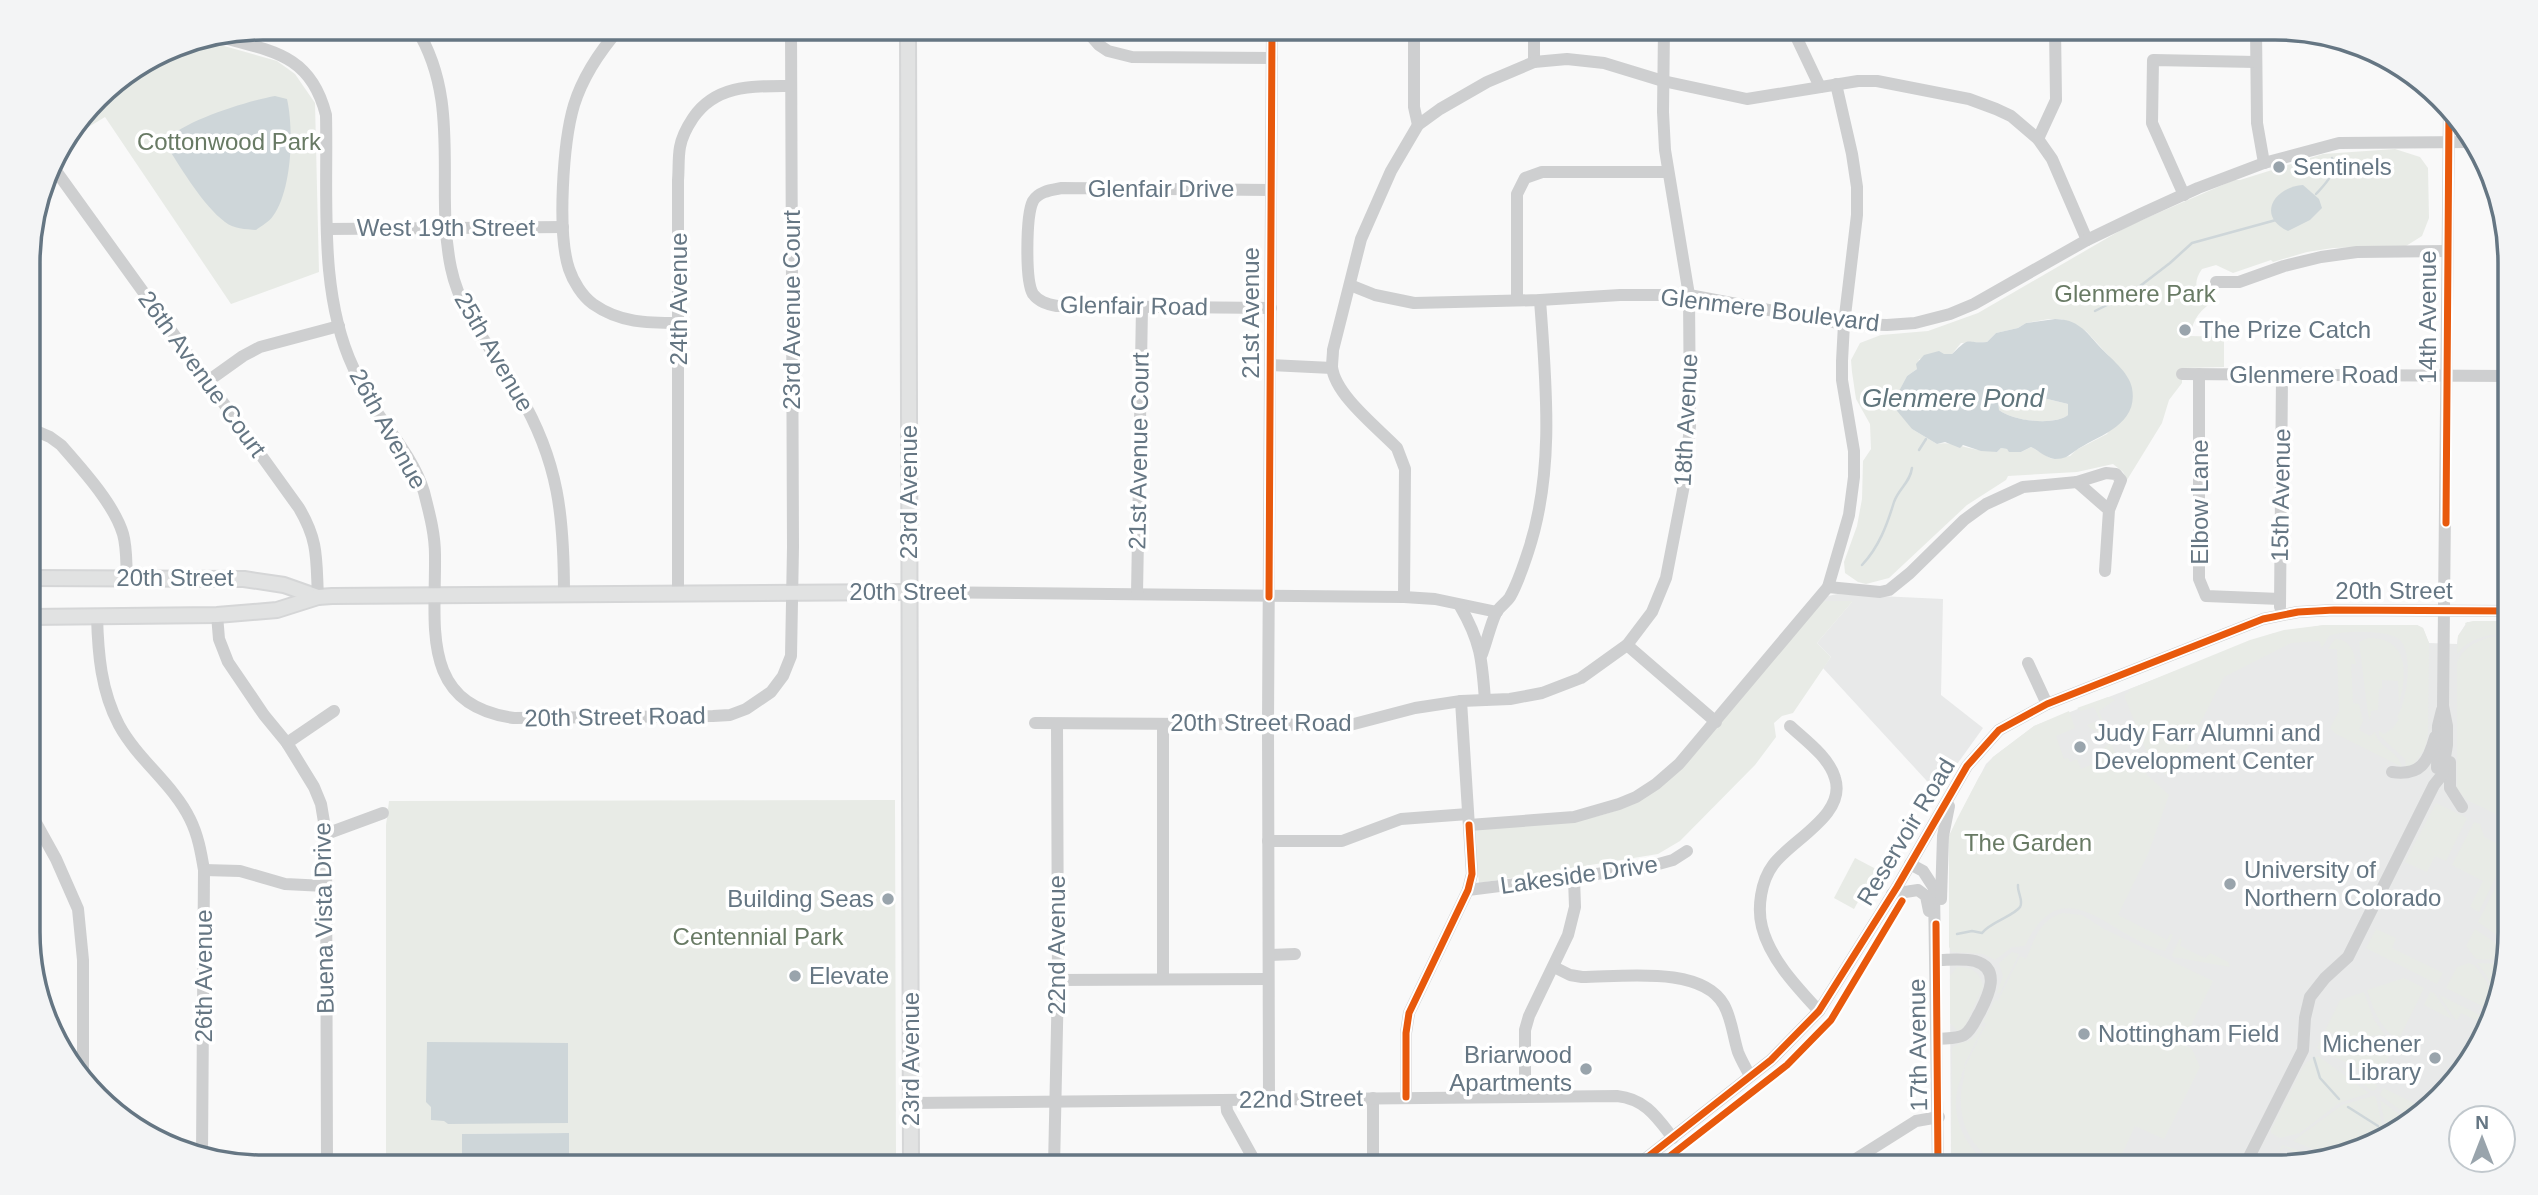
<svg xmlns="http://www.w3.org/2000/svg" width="2538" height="1195" font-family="Helvetica,sans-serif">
<rect width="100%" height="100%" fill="#f9f9f9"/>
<g fill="#e8e9e9">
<polygon points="1837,594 1943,599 1941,695 1983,728 1937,792 1823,668 1831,657 1817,643 1852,602 1822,601 1828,596"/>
<polygon points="2509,621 2510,932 2492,1022 2452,1087 2406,1127 2290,1167 1951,1167 1949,836 1986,764 1993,757 2034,726 2271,634 2324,625 2417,625 2423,628 2429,643 2457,644 2458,636 2467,622"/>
</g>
<g fill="#e8ebe6" fill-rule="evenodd">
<polygon points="203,40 277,61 295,74 315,103 319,272 231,304 105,117 67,140 108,87 174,46"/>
<path d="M2395,149L2420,157L2428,168L2429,218L2422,236L2406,246L2333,248L2307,252L2273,262L2271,260L2233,273L2216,265L2202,269C2190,286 2198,298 2217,300C2201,308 2192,319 2191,336L2224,337V367L2182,368V383L2169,400L2162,423L2127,480L2123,472L2113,464L2077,472L2008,476L2006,480L1967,505L1889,578L1866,584L1858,582L1845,573L1844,562L1857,526L1862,499L1863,461L1871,449L1870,424L1856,399L1852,372L1851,360L1860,343L1881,335L1928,331L1978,313L2128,226L2234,180H2240L2323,154ZM2049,319H2062L2086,331L2125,374L2132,397L2107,434L2076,450L2070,456L2052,459L2031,447L2021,452L2009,451L2007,449L2001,448L1997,452C1991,450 1985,451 1979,450C1965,448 1951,441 1937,444L1912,429L1892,396L1898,394L1907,376L1917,369L1919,359L1952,354L1961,343L1987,342L1996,333L2018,328L2026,323Z"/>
<path d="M2015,391L2068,404V415C2055,426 2012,421 1999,410L1998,399L2003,394Z"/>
<path d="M1822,601H1853L1817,643L1831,657L1793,713L1782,716L1774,723L1776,737L1755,765L1680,841L1658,854L1479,883L1473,828C1529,824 1591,828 1641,799Z"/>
<path d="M2473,621H2509V634C2488,634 2471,637 2457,654L2458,636L2466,625L2465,623Z"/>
<path d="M2324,625H2417L2423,628L2429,643L2428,734L2425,748L2414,764L2406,767L2405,759L2379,735V731L2384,734L2393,728L2399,719L2397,717C2407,703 2414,651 2399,639C2387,630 2342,630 2329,636L2322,648L2319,641L2291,643L2224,677L2172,778L2159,770L2151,752L2147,753L2125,698V694L2128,693L2130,689L2250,640L2284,630Z"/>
<path d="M2490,637H2509L2510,821L2465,799L2457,788V662C2464,647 2475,642 2490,637Z"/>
<path d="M2368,638C2408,637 2408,673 2399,704L2398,681L2382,680V688L2379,689L2378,710L2371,711L2370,720L2368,714L2359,642Z"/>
<path d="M2335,639C2349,639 2354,650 2356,664H2351L2353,703L2359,704L2363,721L2359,730L2370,736L2375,732C2378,748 2398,750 2402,767L2336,734L2330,728L2339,711L2337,649H2328Z"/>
<path d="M2108,697L2115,700L2099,711L2120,766L2131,762H2139L2147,775L2169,795L2148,854L2118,915L2167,940L2170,934L2173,935L2165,951C2112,939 2063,864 2025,946L2012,947L1995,960L1983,954L1952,952L1949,947V836L1957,819L1979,777L1993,757L2034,726L2069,711L2075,728L2056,736L2064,759L2068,758L2070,762L2077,759L2081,769L2100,761L2103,759L2101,754L2105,753L2103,749L2107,745L2108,739L2104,733L2091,729L2087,725L2100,720L2094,707L2081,711L2077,708Z"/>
<polygon points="895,800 896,1162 811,1162 811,1167 569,1167 569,1133 463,1134 462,1167 386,1167 386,825 389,801"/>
<polygon points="2436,803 2467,818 2446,861 2435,856 2427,872 2405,862"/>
<polygon points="2474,822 2480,824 2484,837 2509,849 2479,912 2470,907 2483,881 2452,865"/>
<polygon points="1855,858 1876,869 1854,909 1834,898"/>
<polygon points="2510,859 2510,932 2508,943 2478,922"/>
<path d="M2063,913L2082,915L2104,929L2213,981L2182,1044L2192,1049L2200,1067L2164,1139L2135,1126L2116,1167H2007L2001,1162L2003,1166C1974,1151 1959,1128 1961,1094C1962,1085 1965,1076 1965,1067L1961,1075L1962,1076C1946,1110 1963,1149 1994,1167H1951L1952,1048C1964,1038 1971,1047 1981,1026L1983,1027L1964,1065L1965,1067L1986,1024L1983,1022L1995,1000L1998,1001L2020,956L2026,959C2035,939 2039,920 2063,913Z"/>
<polygon points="2376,929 2396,938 2392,948 2443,973 2437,984 2366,948"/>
<polygon points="2475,929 2506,950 2504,960 2476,959 2466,946"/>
<polygon points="2180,938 2182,939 2180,946 2205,958 2210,953 2228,962 2230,967 2173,957 2172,955"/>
<polygon points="2012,952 2019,954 2000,993 1997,993 2003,976 1999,963"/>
<path d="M2469,963L2474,965C2485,977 2496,993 2490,1010L2446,988L2457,967Z"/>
<path d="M2477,963L2504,964L2494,1013C2497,993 2490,978 2477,963Z"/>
<path d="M1957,967C1972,967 1980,972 1983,987L1964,1028L1958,1031L1950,1023V976Z"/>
<path d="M2404,978L2424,988L2399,1039C2379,1029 2374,1010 2367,990Z"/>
<polygon points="2364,992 2374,1020 2385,1035 2344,1037 2325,1031 2340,1000"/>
<polygon points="2430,992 2434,993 2453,1020 2424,1005"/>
<polygon points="2439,995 2486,1018 2484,1024 2461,1013 2457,1020 2455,1019"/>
<polygon points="2323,1034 2353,1041 2385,1038 2397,1042 2377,1078 2317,1048"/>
<polygon points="2318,1056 2369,1093 2339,1103 2300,1133 2280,1138 2271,1133 2271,1130 2303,1067 2307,1062"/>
<polygon points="2336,1065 2376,1084 2377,1087 2373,1091"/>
<polygon points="2383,1088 2426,1109 2414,1120 2380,1095"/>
<polygon points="2373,1096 2376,1097 2384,1135 2326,1154 2293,1141 2342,1105"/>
<polygon points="2380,1100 2411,1123 2406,1127 2387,1133"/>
<polygon points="2282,1145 2319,1157 2309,1160 2284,1147 2279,1152"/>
</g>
<g fill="#ced6d9" fill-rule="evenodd">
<path d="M275,96L287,99C294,130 292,190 273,216C269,222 261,226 256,230C246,229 233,229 225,222C203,205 183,171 168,148L167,140C182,121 251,100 275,96Z"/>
<path d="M2303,185L2319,199L2322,208L2310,220L2288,231C2256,216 2274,187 2303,185Z"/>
<path d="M2055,319C2077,319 2086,331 2099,346C2110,358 2129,372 2132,388C2139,426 2098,435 2075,451C2068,456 2065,459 2055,459C2046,458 2039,451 2031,447L2021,452H2009L2007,449L2001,448L1997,452L1981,451L1963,445L1960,448L1945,442L1937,444L1912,429L1893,406L1892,396L1898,393L1907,376L1917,369L1916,364L1924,355L1939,351L1944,354H1952C1972,335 1963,344 1987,342L1996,333L2018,328L2026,323ZM2015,391L2068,404V415C2055,426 2012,421 1999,410L1998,399L2003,394Z"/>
<polygon points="427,1042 568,1043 568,1123 448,1124 444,1121 431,1120 431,1107 426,1102"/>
<polygon points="569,1133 569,1167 462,1167 462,1134"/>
</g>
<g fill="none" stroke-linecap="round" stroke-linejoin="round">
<g stroke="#ced6d9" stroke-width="2.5">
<path d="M2316,194C2327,182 2336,174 2332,158"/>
<polyline points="2095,311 2131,293 2170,263 2192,243 2276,220"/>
<polyline points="1919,450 1926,439"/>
<path d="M1862,565C1879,547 1887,525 1894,502C1899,488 1910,483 1912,468"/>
<path d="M1957,934L1972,931L1982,933C1990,922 2014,916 2020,907C2024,901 2017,892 2018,885"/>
<polyline points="2314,1058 2320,1078 2339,1099"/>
<polyline points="2348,1107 2378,1126"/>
<polyline points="2387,1126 2395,1131"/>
</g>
<g stroke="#d5d6d7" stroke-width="18">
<g id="major">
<polyline points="908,28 911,1167"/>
<polyline points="29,578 244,579 284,585 318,597"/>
<polyline points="29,617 217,615 277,610 318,597 332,596 909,592"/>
</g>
</g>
<g stroke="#cecfd0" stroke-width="12">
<path d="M416,28C463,103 434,187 451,268C461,316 495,352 519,394C559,462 564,517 564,594"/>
<path d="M620,28C600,51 583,76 574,105C563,142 557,233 569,269C573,281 582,296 593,304C620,323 647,323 679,323"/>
<polyline points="1084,28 1099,45 1108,51 1132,57 1272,58"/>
<polyline points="1414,28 1414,107 1418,125"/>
<polyline points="1534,28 1534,62"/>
<polyline points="1792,28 1820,87"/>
<polyline points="2055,28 2056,100 2038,139 2052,159 2087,240"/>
<polyline points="2256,28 2257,123 2264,163"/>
<path d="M220,37C273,51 311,55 326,115C328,196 318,292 353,367C359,380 365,394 372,405C390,432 415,461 424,492C429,512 435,533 435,555C436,626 419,705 514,718L713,716L730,715L746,709L771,692L783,676L791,656L793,547L791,28"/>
<path d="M51,164L299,508C319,542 316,559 318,597"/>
<path d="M1270,190L1062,188C1052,190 1039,191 1033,201C1026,215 1025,281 1033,294C1039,302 1047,304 1057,306L1271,308"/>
<polyline points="2184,195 2152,123 2153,60 2256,62"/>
<polyline points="328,229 563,227"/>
<polyline points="2216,282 2239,282 2284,266 2321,257 2357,252 2447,251"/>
<polyline points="1350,285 1375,295 1414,303 1540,300 1620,295 1689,295 1844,324 1887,325 1915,323 1950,314 1974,304 2087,240 2141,214 2198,188 2264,163 2339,143 2470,142"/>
<polyline points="1517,300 1517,194 1525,178 1542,172 1668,172"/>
<polyline points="1270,365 1332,368"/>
<polyline points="2182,374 2508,376"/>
<polyline points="2199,374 2199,579 2206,596 2280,599"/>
<polyline points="208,381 243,356 260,347 339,326"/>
<path d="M29,428L50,437L61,445C82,469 114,504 123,534C127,548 126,563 127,578"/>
<polyline points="2105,571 2109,510 2077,482 2106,473 2116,474 2121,480 2109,510"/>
<polyline points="1828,587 1880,592 1889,590 1910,573 1964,520 1986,504 2023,487 2077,482"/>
<polyline points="909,592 1404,597 1435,599 1497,612"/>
<path d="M678,593V180C679,169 678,158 680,147C682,136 687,127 693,118C716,84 754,86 791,86"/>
<polyline points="1137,594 1142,307"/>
<path d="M1404,597L1405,469L1397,448C1378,428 1335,395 1332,367C1332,362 1333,355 1333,350L1361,239L1391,171L1418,125L1440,109L1487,82L1534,62L1567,59L1604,63L1663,81L1747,99L1858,81H1877L1969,99L1996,109L2011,116L2038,139"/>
<path d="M1460,606C1481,642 1482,660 1485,700"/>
<polyline points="2280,607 2282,375"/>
<polyline points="217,615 219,639 228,662 264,715 287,743 314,787 321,804 326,834 327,1167"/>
<path d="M97,616C98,654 101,691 119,725C138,760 173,784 190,819C198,835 201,852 204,870L202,1155"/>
<polyline points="1627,645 1716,722"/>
<path d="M1482,654C1487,641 1490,626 1496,613C1499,607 1506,603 1510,597C1518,583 1523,567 1528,552C1555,471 1546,384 1540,300"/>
<polyline points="2028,663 2047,704"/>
<polyline points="1035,723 1350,725 1415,708 1461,701 1510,699 1542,693 1581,678 1627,645 1652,612 1666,578 1684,485 1690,426 1689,295 1665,150 1663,112 1664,28"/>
<path d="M1790,726C1805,740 1829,757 1835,778C1847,815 1791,840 1773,865C1761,881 1757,908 1762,927C1770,959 1797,987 1819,1011"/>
<polyline points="287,743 334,711"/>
<polyline points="2450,762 2450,788 2462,807"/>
<polyline points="2437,768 2438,726 2442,710"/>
<path d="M2392,772C2421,776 2428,762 2435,737"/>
<polyline points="30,812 56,859 78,909 83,960 83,1080"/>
<polyline points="1469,825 1574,817 1619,804 1636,797 1656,784 1679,764 1828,587 1849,515 1854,477 1854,451 1842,380 1842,361 1844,324 1857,215 1857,187 1852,154 1836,84"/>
<polyline points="326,834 383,813"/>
<polyline points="1268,841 1342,841 1401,819 1468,814"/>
<polyline points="1910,864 1923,871 1934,888 1938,1167"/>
<polyline points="204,870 240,871 285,884 325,886"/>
<polyline points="1468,890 1644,868 1673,860 1687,851"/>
<polyline points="1892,894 1918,890 1926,896 1929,911"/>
<polyline points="1941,899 1943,836 1949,806"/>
<polyline points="1269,955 1295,954"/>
<path d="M1936,960C1948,960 1963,958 1975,961C2002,969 1988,996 1980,1012C1975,1020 1972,1030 1964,1035C1957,1039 1946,1038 1937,1039"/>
<path d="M1554,967L1570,975L1582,977C1621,977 1702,965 1724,1005C1732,1020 1733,1036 1738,1052C1741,1060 1746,1068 1750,1076"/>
<polyline points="1163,979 1163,724"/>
<polyline points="1058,980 1268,979"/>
<polyline points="1525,1096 1525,1030 1529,1016 1568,935 1575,907 1574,878"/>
<polyline points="1406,1097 1406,1033 1409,1013 1468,890 1472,874 1461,701"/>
<polyline points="1373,1098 1373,1167"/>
<polyline points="1226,1100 1227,1111 1258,1167"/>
<polyline points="1269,1100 1268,724 1272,28"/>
<path d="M911,1103L1617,1096C1645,1099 1656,1116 1673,1138"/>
<polyline points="1054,1167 1058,980 1057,724"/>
<polyline points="1635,1167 1771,1060 1819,1011 1897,887 1967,766 1999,730 2047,704 2263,619 2298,612 2334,610 2509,611"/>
<polyline points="1843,1167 1916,1121 1939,1117"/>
<polyline points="2244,1167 2303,1050 2305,1018 2310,997 2325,978 2348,957 2434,785 2442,775 2447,745 2447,726 2443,706 2449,111"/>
</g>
<use href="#major" stroke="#e1e2e2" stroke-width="14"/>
<g stroke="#fff" stroke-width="11">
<g id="cycleway">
<polyline points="2446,523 2449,111"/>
<polyline points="1269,597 1272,28"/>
<polyline points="1936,924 1938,1167"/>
<polyline points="1406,1097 1406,1033 1409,1013 1468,890 1472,874 1469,825"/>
<polyline points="1635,1167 1771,1060 1819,1011 1897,887 1967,766 1999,730 2047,704 2263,619 2298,612 2334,610 2509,611"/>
<polyline points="1656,1167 1787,1065 1831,1020 1902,901"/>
</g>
</g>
<use href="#cycleway" stroke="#e8590c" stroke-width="7"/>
</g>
<g fill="#99a4ac" stroke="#fff" stroke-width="2.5">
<circle cx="2279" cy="167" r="7"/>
<circle cx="2185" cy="330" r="7"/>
<circle cx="2080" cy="747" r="7"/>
<circle cx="2230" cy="884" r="7"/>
<circle cx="888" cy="899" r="7"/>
<circle cx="795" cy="976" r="7"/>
<circle cx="2084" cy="1034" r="7"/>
<circle cx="2435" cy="1058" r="7"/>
<circle cx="1586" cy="1069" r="7"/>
</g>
<g text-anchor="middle" stroke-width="7" stroke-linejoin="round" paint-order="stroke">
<g font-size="24" fill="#687a64" stroke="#fff">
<text x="229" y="150">Cottonwood Park</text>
<text x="2135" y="302">Glenmere Park</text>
<text x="2028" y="851">The Garden</text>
<text x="758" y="945">Centennial Park</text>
</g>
<g font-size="24" fill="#657683" stroke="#fff" text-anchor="start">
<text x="2293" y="175">Sentinels</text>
<text x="2199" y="338">The Prize Catch</text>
<text x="2094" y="741">Judy Farr Alumni and<tspan x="2094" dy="28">Development Center</tspan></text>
<text x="2244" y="878">University of<tspan x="2244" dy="28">Northern Colorado</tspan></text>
<text x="874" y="907" text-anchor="end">Building Seas</text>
<text x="809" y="984">Elevate</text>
<text x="2098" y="1042">Nottingham Field</text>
<text x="2421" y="1052" text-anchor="end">Michener<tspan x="2421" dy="28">Library</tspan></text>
<text x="1572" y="1063" text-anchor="end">Briarwood<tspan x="1572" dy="28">Apartments</tspan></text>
</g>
<g font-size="24" fill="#657683" stroke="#fff">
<text x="1161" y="197">Glenfair Drive</text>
<text x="446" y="236">West 19th Street</text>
<text transform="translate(679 299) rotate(-90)" y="8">24th Avenue</text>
<text transform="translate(1134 306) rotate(1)" y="8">Glenfair Road</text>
<text transform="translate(792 310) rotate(-90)" y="8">23rd Avenue Court</text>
<text transform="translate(1770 310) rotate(7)" y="8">Glenmere Boulevard</text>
<text transform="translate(1251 313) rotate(-90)" y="8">21st Avenue</text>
<text transform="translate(2428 317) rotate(-90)" y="8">14th Avenue</text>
<text transform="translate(494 352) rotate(60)" y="8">25th Avenue</text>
<text transform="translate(202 374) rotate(54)" y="8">26th Avenue Court</text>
<text x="2314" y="383">Glenmere Road</text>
<text transform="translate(1686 420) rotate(-87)" y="8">18th Avenue</text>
<text transform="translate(388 429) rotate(61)" y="8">26th Avenue</text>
<text transform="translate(1139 451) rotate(-89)" y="8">21st Avenue Court</text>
<text transform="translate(909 492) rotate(-90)" y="8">23rd Avenue</text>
<text transform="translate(2281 495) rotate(-89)" y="8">15th Avenue</text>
<text transform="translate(2200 502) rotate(-90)" y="8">Elbow Lane</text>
<text x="175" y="586">20th Street</text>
<text x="2394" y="599">20th Street</text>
<text x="908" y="600">20th Street</text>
<text transform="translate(615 717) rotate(-1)" y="8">20th Street Road</text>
<text x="1261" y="731">20th Street Road</text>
<text transform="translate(1906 832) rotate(-59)" y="8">Reservoir Road</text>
<text transform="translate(1579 875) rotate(-8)" y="8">Lakeside Drive</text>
<text transform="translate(324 918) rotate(-91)" y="8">Buena Vista Drive</text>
<text transform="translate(1057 945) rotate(-90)" y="8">22nd Avenue</text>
<text transform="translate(204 976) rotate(-90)" y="8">26th Avenue</text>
<text transform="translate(1918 1045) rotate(-91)" y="8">17th Avenue</text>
<text transform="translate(911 1059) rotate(-90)" y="8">23rd Avenue</text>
<text transform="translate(1301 1099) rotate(-1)" y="8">22nd Street</text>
</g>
<g font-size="26" font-style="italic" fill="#60757c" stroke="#fff">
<text x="1953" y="407">Glenmere Pond</text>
</g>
</g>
<path d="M0 0H2538V1195H0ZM263 40H2275A223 223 0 0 1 2498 263V932A223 223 0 0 1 2275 1155H263A223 223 0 0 1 40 932V263A223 223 0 0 1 263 40Z" fill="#f3f4f5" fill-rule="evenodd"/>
<path fill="none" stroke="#657683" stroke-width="3.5" d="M263 40H2275A223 223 0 0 1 2498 263V932A223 223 0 0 1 2275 1155H263A223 223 0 0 1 40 932V263A223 223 0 0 1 263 40Z"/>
<g transform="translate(2482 1139)"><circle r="33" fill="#ffffff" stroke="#c1c8cd" stroke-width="2"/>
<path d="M0-5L12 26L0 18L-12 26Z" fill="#99a4ac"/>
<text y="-10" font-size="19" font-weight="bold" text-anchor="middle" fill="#657683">N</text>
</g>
</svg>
